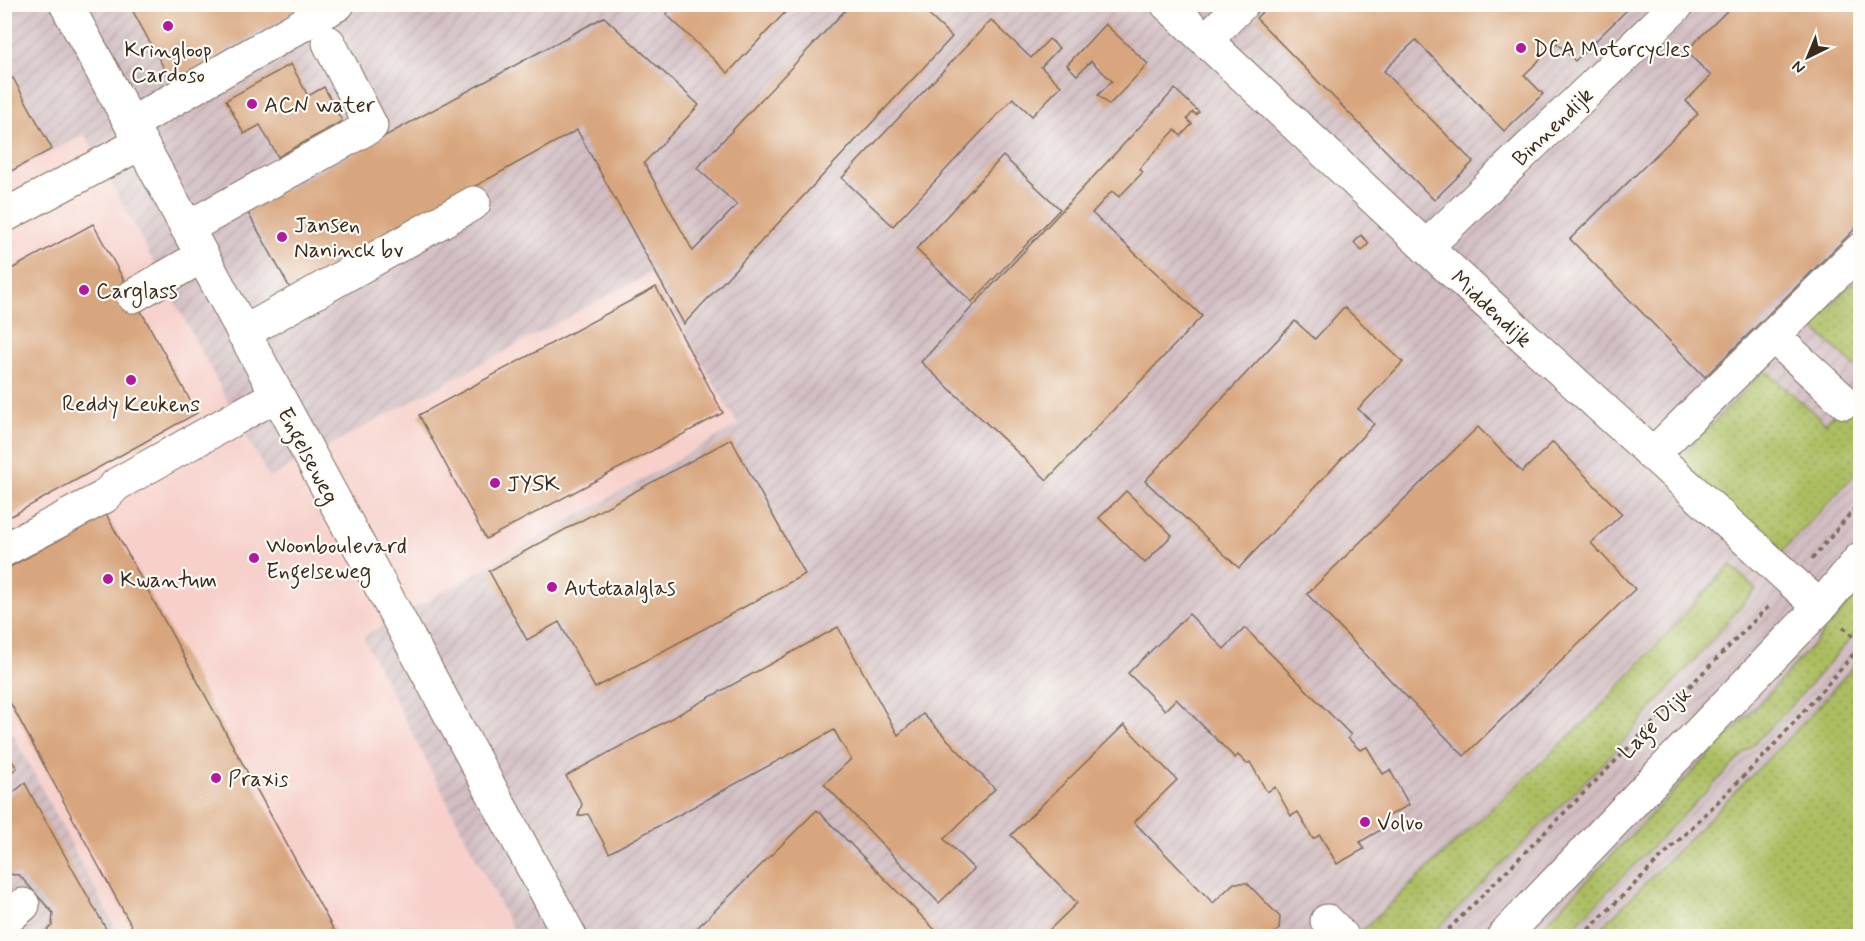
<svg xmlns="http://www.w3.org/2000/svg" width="1865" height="941" font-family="Mynerve,sans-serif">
<defs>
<pattern id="industrial-furrows" width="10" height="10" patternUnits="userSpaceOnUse" patternTransform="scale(1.5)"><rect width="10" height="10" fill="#d2bec2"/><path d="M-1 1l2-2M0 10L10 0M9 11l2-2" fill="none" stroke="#b5a3a6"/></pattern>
<pattern id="grass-dots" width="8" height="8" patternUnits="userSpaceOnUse" patternTransform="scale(1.5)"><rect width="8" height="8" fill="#abbd61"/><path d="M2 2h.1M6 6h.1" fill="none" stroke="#8c9a4f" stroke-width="1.8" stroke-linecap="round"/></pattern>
</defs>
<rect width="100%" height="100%" fill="#fdfcf7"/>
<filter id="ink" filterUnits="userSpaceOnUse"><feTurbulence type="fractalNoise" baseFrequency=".0167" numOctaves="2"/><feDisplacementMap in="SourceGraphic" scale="12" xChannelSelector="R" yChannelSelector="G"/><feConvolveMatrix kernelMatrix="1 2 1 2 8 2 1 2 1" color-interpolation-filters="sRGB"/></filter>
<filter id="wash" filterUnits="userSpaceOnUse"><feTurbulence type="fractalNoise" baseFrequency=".008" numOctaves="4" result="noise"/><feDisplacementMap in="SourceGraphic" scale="24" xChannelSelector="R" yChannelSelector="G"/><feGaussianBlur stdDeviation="1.35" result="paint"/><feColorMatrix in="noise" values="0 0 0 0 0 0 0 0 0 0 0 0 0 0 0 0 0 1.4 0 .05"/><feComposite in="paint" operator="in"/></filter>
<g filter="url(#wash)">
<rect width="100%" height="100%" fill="#f4e8d1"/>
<polygon fill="#f7d0cb" points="85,133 269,478 650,273 738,425 364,637 516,936 120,936 5,719 5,175"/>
<g fill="url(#industrial-furrows)">
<polygon points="5,5 1860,5 1860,936 516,936 363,637 738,425 650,273 269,478 85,134 5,175"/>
<polygon points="5,719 120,936 5,936"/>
</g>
<g fill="url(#grass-dots)" stroke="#737440" stroke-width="1.5">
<polygon points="1860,276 1860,371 1810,325"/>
<polygon points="1765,370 1825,423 1860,387 1860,469 1778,556 1677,460"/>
<polygon points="1730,565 1756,589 1614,752 1430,936 1356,936 1597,710"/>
<polygon points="1860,591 1860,628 1794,703 1564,936 1533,936 1776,686"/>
<polygon points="1860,659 1860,936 1593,936 1809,717"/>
</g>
<g id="blocks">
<g fill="#d8a67e">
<polygon points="129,4 309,4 171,81"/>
<polygon points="675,4 793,4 728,73 666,14"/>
<polygon points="851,4 917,4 952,37 684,324 577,130 290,288 247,211 604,17 699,105 644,163 693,251 737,205 697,168"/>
<polygon points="1270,4 1633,4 1575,61 1557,43 1524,75 1543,94 1504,131 1416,40 1401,54 1384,71 1473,162 1434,200 1256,18"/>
<polygon points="1734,4 1860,4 1860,224 1705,377 1570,239 1698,114 1686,101 1711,76 1686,51"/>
<polygon points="967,5 981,5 975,12"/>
<polygon points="991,20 1031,58 1049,39 1059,48 1041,67 1061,86 1032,116 1013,98 893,226 842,178"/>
<polygon points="1105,24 1148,64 1109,105 1098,95 1112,81 1091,61 1077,75 1067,65"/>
<polygon points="291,64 308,96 324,87 342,121 278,157 260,125 244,134 226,100"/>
<polygon points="13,78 52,149 4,175 4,82"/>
<polygon points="1175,89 1199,112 1196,115 1193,112 1187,119 1192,124 1181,136 1175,130 1139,169 1143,172 1119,197 1112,191 1092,213 1202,316 1047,480 921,362"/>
<polygon points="1003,156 1060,209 972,302 916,249"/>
<polygon points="93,224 197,413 4,520 4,273"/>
<polygon points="1361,235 1369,243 1362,251 1354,243"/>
<polygon points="656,287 723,413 486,539 419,415"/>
<polygon points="1344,307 1403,362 1358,409 1374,424 1239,568 1145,481 1295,321 1315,339"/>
<polygon points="1478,427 1522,472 1553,442 1622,514 1591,543 1635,589 1464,756 1307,594"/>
<polygon points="731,439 805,574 595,688 559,622 527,640 489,571"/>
<polygon points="1126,491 1172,535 1145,563 1099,518"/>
<polygon points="106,514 337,936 137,936 91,852 4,691 4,570"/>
<polygon points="1189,614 1224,649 1245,628 1351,735 1348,738 1360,750 1367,747 1383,774 1390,770 1409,805 1383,819 1387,826 1360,842 1364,849 1337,864 1320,835 1313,839 1298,812 1291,816 1275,787 1267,792 1250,762 1247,764 1238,755 1235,758 1176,699 1165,710 1128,673"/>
<polygon points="838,627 898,735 923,714 995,789 944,839 974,869 939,903 824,784 851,759 834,730 609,853 588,814 578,816 582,804 566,776"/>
<polygon points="1124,725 1177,780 1134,822 1213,903 1234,883 1247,883 1280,917 1279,929 1272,936 1043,936 1077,903 1011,835"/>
<polygon points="4,751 17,768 4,777"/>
<polygon points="25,783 35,802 110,936 40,936 52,926 53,913 19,875 4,874 4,800"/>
<polygon points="817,810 941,936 689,936"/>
</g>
</g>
</g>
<g filter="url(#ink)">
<use href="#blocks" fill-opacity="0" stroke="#7c6c5d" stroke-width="1.5"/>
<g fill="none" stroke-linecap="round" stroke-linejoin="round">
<g stroke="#7c6c5d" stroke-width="35">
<g id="minor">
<polyline points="66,4 570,936"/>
<polyline points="1167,4 1426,247 1820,607"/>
<polyline points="1206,40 1242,4"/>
<polyline points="131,124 338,4"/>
<polyline points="4,216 141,143"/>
<polyline points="187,228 371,126 329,43"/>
<polyline points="1426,247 1678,4"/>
<polyline points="133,296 202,256"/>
<polyline points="243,333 474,203"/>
<polyline points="1773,336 1845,402"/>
<polyline points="1652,455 1860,250"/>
<polyline points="4,550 104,497 117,484 277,395"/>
<polyline points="4,921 23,905"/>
<polyline points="1327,921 1342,936"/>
</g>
</g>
<g stroke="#7c6c5d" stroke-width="35">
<polyline id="major" points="1504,936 1820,607 1860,559"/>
</g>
<g stroke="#7c6c5d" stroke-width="4" stroke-dasharray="4.5 4.5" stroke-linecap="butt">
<polyline points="1812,559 1860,502"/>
<polyline points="1843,627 1860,643"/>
<polyline points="1442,936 1771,604"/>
<polyline points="1582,936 1766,754 1860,647"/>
</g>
<use href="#minor" stroke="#fff" stroke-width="33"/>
<use href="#major" stroke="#fff" stroke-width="33"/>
</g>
</g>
<g fill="#b5179e" stroke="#fdfcf7" stroke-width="2">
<circle cx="168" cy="26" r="6"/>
<circle cx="1521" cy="48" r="6"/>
<circle cx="252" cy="104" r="6"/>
<circle cx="282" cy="237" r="6"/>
<circle cx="84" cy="290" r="6"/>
<circle cx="131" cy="380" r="6"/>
<circle cx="495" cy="483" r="6"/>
<circle cx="254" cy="558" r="6"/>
<circle cx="108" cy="579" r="6"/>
<circle cx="552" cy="587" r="6"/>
<circle cx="216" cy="778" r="6"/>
<circle cx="1365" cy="822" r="6"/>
</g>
<g text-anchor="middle" stroke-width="4.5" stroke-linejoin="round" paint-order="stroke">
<g font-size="22" fill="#3b2a1e" stroke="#fdfcf7" text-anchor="start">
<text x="1533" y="56">DCA Motorcycles</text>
<text x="168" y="57" text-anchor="middle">Kringloop<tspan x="168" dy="25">Cardoso</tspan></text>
<text x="264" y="112">ACN water</text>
<text x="294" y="232">Jansen<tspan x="294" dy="25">Naninck bv</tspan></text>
<text x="96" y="298">Carglass</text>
<text x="131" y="411" text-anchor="middle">Reddy Keukens</text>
<text x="507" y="491">JYSK</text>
<text x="266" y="553">Woonboulevard<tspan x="266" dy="25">Engelseweg</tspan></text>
<text x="120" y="587">Kwantum</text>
<text x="564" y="595">Autotaalglas</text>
<text x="228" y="786">Praxis</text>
<text x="1377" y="830">Volvo</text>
</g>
<g font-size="22" fill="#3b2a1e" stroke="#fdfcf7">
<text transform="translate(1552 126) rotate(-44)" y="8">Binnendijk</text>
<text transform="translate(1492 308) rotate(43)" y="8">Middendijk</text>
<text transform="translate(309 455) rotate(62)" y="8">Engelseweg</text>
<text transform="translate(1654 722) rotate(-45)" y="8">Lage Dijk</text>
</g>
</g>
<rect width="1865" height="941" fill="none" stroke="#fdfcf7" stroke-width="24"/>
<g transform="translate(1808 57) rotate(223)" stroke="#fdfcf7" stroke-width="4.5" paint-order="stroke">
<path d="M0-4.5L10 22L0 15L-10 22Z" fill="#3b2a1e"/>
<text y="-9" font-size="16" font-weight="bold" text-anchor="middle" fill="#3b2a1e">N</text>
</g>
</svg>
